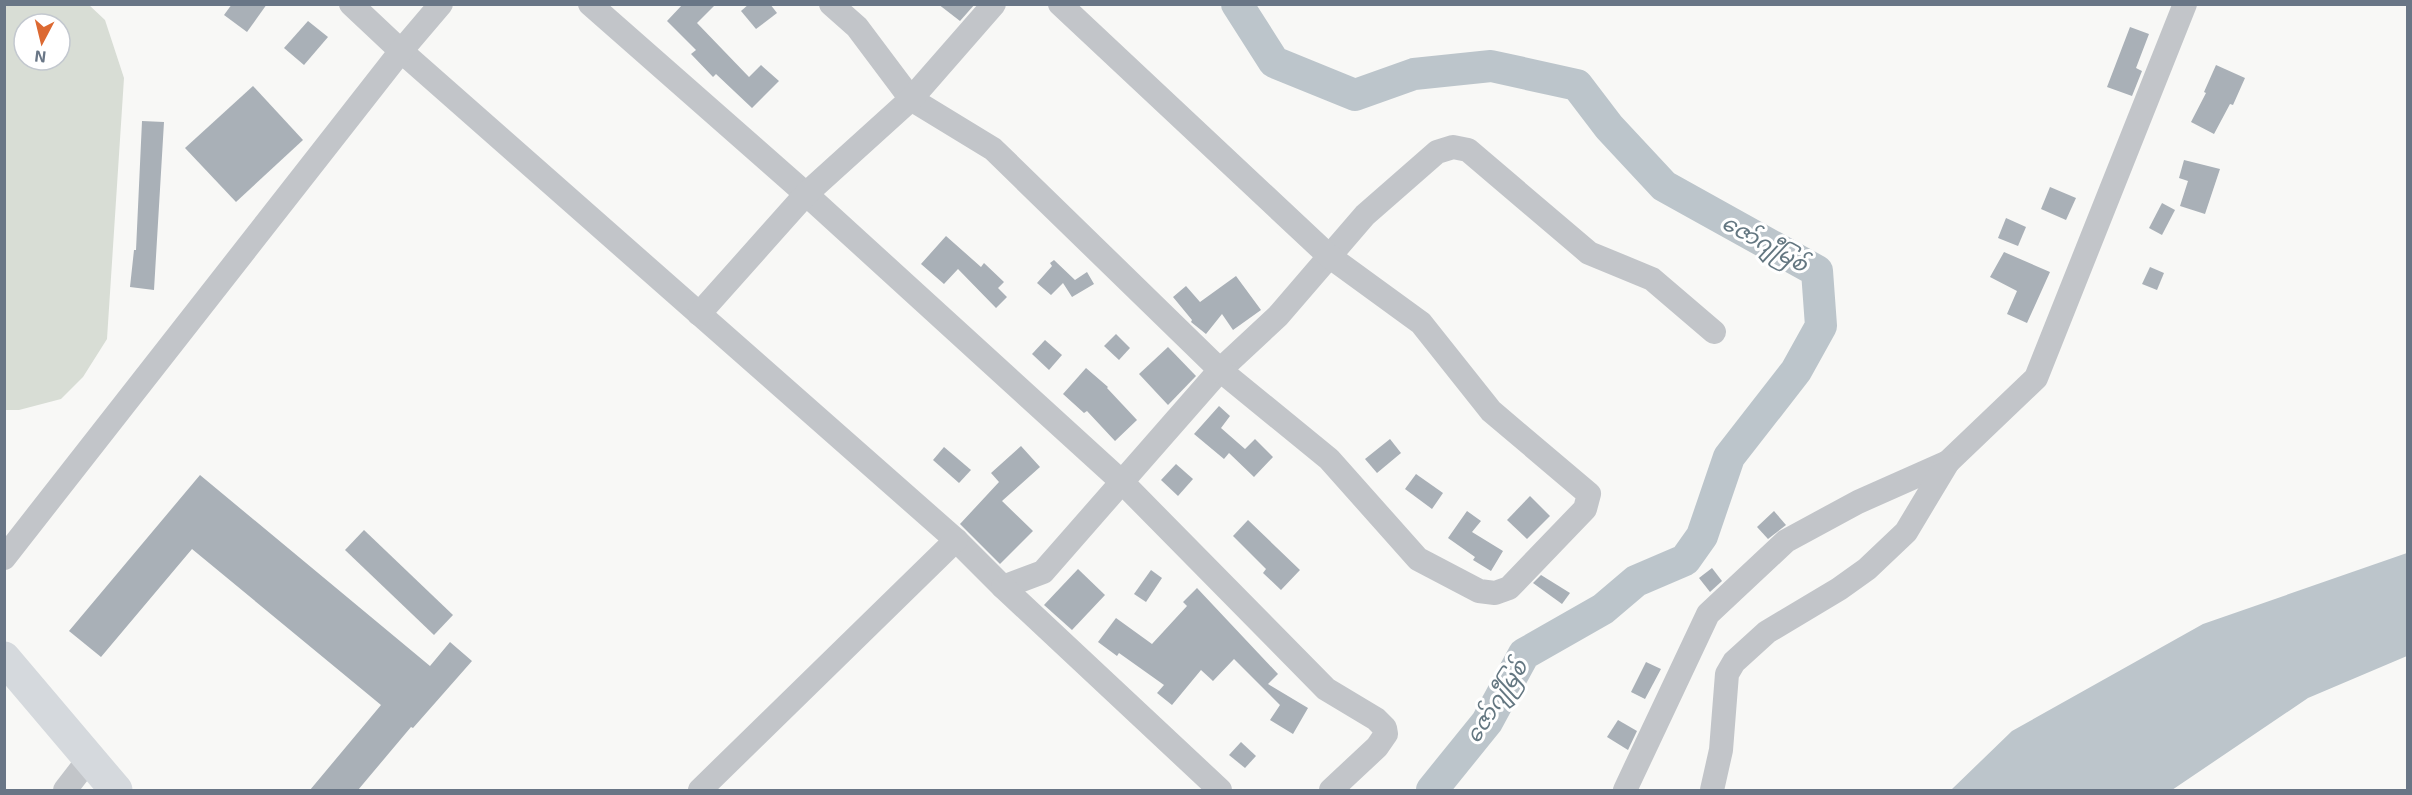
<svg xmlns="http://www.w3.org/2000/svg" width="2412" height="795" font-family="'Exo 2','Noto Sans Myanmar',sans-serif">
<rect width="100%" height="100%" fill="#f8f8f6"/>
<path fill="#d8ddd5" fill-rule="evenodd" d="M4,5H89L105,20L124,78L107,339L83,377L61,399L19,410H5ZM24,24H60V60H24Z"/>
<polygon fill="#bcc5cb" points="2407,553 2407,656 2308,698 2172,790 1951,790 2012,731 2203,624"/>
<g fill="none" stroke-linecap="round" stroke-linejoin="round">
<polyline stroke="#bcc5cb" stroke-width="32" points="1237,4 1274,62 1355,95 1414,74 1491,66 1577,85 1609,127 1664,186 1817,271 1821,326 1796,371 1729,457 1702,536 1685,560 1636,581 1603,609 1524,654 1487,722 1432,790"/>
</g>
<g fill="#a9b0b7">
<polygon points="232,4 267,4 247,32 224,15"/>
<polygon points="683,4 716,4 697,23 749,77 761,65 779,81 752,108 716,74 713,77 691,54 696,50 667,21"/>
<polygon points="749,4 770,4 777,13 756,29 741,11"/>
<polygon points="938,4 975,4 960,21"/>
<polygon points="308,21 328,37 304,65 284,48"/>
<polygon points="2130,27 2149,34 2136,68 2142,71 2132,96 2107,87"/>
<polygon points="2216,65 2245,78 2233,105 2230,104 2214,134 2191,122 2206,93 2204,92"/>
<polygon points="253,86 303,140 236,202 185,148"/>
<polygon points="142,121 164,122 154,290 130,287 134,250 136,250"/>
<polygon points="2184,160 2220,169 2205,214 2180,206 2188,181 2179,178"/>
<polygon points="2050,187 2076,198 2066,220 2041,209"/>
<polygon points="2162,203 2175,210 2162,235 2149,228"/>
<polygon points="2006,218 2026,227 2018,246 1998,238"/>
<polygon points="946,236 981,267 984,263 1004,282 998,288 1007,297 996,308 958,269 944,284 921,264"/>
<polygon points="2004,252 2050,272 2027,323 2007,314 2017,291 1990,277"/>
<polygon points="1054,260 1075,280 1087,272 1094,284 1072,297 1063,283 1051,295 1037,283 1052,266 1050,263"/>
<polygon points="2150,267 2164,273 2157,290 2142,284"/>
<polygon points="1236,276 1261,310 1233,330 1222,314 1206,334 1191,322 1192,320 1173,297 1186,286 1200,302"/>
<polygon points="1116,334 1130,348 1119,360 1104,346"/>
<polygon points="1045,340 1062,355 1049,370 1032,354"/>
<polygon points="1168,347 1196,376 1168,405 1139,374"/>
<polygon points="1086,368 1108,387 1107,388 1137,420 1115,441 1087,411 1084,413 1063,394"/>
<polygon points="1219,406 1230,416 1221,428 1245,449 1255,439 1273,457 1254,477 1229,453 1224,459 1194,434"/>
<polygon points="1390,439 1401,453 1377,473 1365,459"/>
<polygon points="1021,446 1040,467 1002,501 1033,531 1000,564 960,524 999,482 991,473"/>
<polygon points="944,447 971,470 959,483 933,460"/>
<polygon points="1176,464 1193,479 1178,496 1161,480"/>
<polygon points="1416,474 1443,493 1432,509 1405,489"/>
<polygon points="200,475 430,666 450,642 472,661 413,728 411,727 358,790 310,790 381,705 192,549 101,657 69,631"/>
<polygon points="1530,496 1550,516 1527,539 1507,520"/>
<polygon points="1467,511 1481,521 1472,532 1503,551 1491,571 1473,560 1475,557 1448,538"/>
<polygon points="1774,511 1786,525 1768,539 1757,527"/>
<polygon points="1248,520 1300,570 1281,590 1263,573 1266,569 1233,536"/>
<polygon points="364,530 453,615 434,635 345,550"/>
<polygon points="1712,568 1722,581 1710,592 1699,578"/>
<polygon points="1078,569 1105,595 1072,630 1044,605"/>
<polygon points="1151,570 1162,578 1146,602 1134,594"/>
<polygon points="1541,575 1570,593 1562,604 1533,583"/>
<polygon points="1197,588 1278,674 1268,684 1308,708 1293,734 1270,720 1280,705 1234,659 1213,681 1201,670 1172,705 1157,693 1164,685 1119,653 1117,656 1098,642 1116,618 1152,644 1187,606 1183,602"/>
<polygon points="1646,662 1661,669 1645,699 1631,692"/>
<polygon points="1618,720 1637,731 1628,750 1607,737"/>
<polygon points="1241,742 1256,756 1245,768 1229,755"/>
</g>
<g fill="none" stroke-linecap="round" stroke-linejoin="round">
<g stroke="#c2c5c9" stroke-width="24">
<polyline points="351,4 401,51 956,540 1003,587 1043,572 1220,370 1278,316 1365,215 1437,152 1453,147 1468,150 1589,253 1652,279 1714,332"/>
<polyline points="590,4 806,194 1122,482 1326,689 1376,719 1385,728 1386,734 1377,747 1331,790"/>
<polyline points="831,4 857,27 911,99 993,149 1220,370 1329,459 1418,559 1479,591 1495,593 1509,588 1585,509 1589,494 1491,411 1421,323 1329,256 1060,4"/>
<polyline points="699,314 806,194 911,99 994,4"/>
<polyline points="4,558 401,51 441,4"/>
<polyline points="1003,587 1220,790"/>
<polyline points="65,790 89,759"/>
<polyline points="700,790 956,540"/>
<polyline points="1625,790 1708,614 1786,541 1858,502 1948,462 2036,378 2185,4"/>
<polyline points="1712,790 1721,750 1727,674 1734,662 1767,632 1839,589 1867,569 1906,532 1948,462"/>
</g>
<polyline stroke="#d5d9dd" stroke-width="33" points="4,658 116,790"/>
</g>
<g text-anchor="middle" stroke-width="6" stroke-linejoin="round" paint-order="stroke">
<g font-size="22" font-style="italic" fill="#647781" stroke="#fff">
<text transform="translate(1765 243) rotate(29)" y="8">ဇော်ဂျီမြစ်</text>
<text transform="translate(1496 701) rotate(-57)" y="8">ဇော်ဂျီမြစ်</text>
</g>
</g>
<rect width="2412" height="795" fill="none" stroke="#697686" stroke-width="12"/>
<g transform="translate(42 42) rotate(187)"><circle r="28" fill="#ffffff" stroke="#c3c8cf" stroke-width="1.5"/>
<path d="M0-4.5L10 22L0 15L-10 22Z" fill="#dc6932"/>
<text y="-9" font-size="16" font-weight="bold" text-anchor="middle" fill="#697686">N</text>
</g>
</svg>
